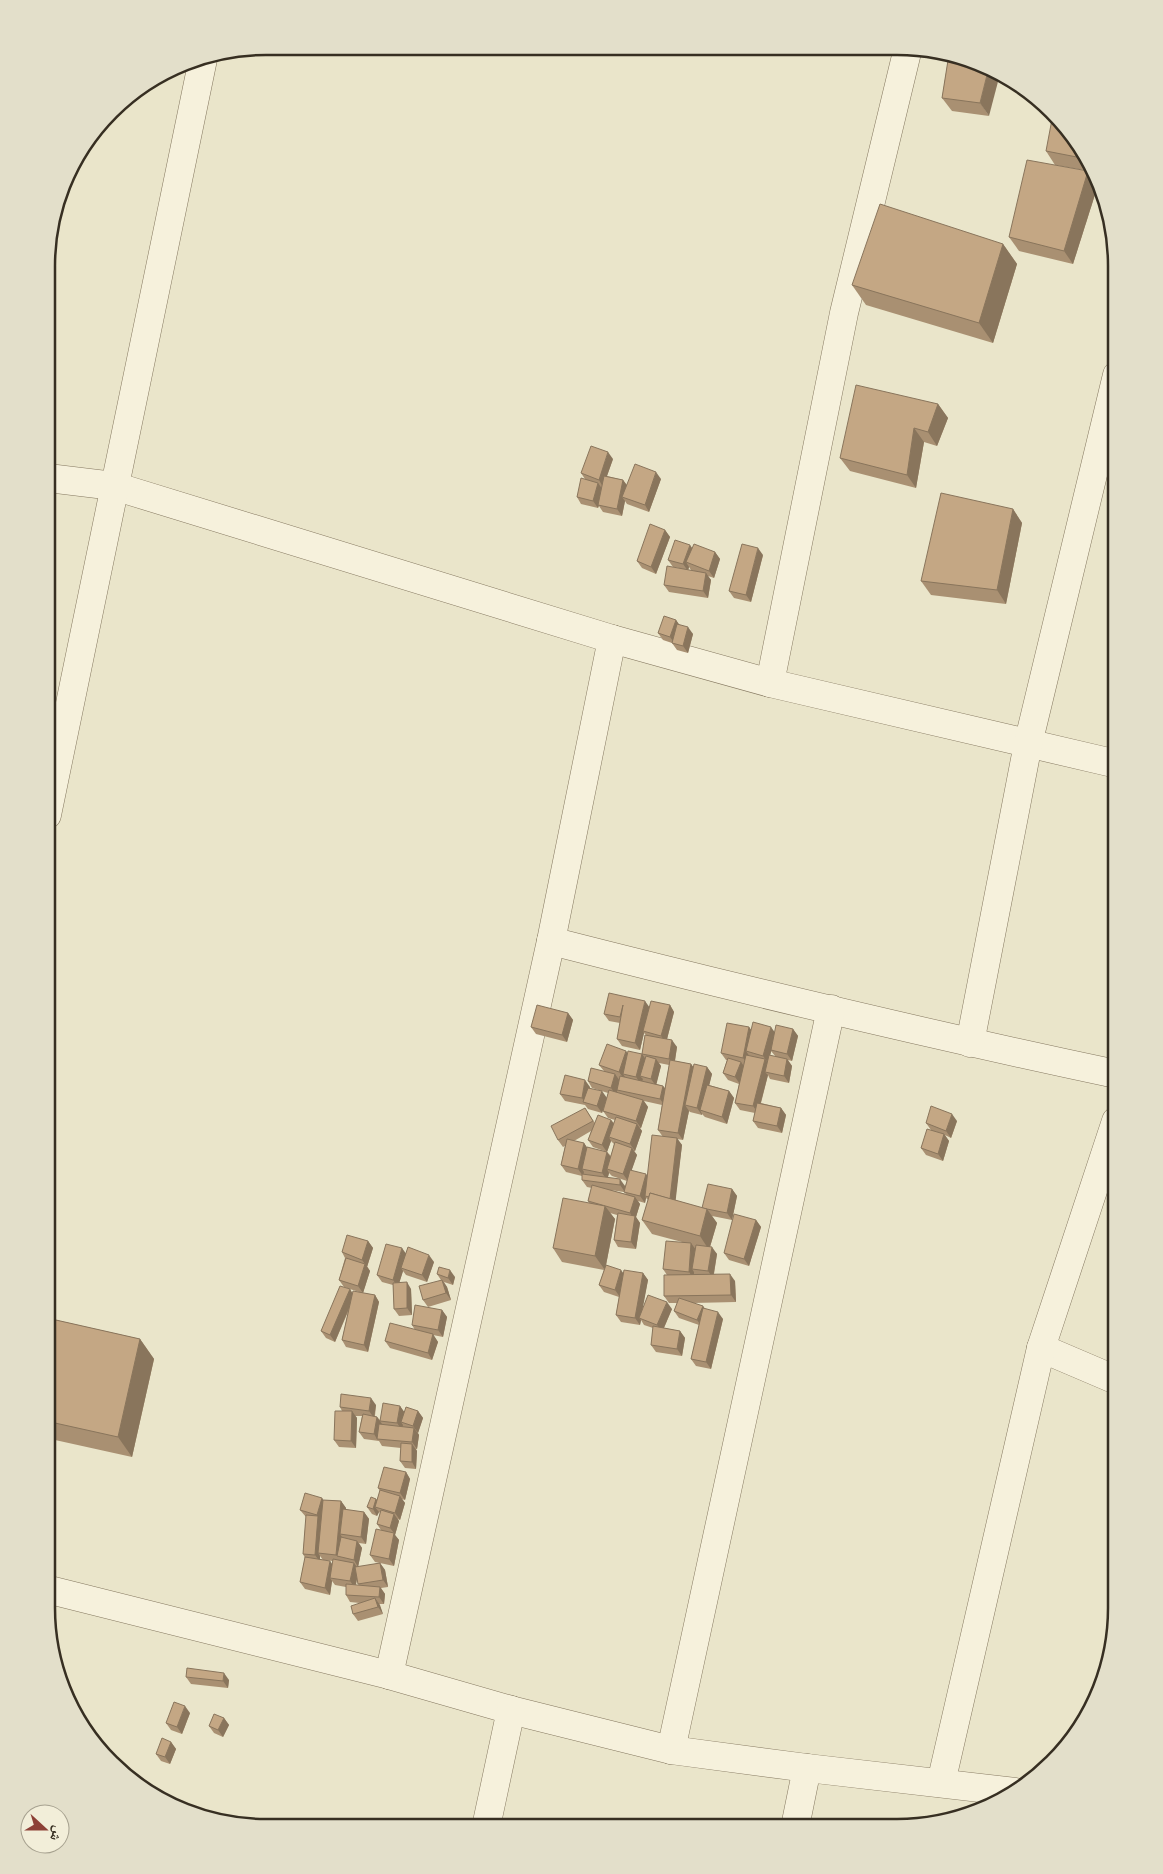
<svg xmlns="http://www.w3.org/2000/svg" width="1163" height="1874" font-family="Literata,'Noto Naskh Arabic',serif">
<rect width="100%" height="100%" fill="#eae5ca"/>
<g fill="none" stroke-linecap="round" stroke-linejoin="round">
<g stroke="#857860" stroke-width="29">
<g id="minor">
<polyline points="48,478 114,486 612,639 770,683 1117,764"/>
<polyline points="770,683 844,313 908,48"/>
<polyline points="47,815 203,59"/>
<path d="M551,941C739,989 927,1034 1116,1074"/>
<polyline points="970,1043 1028,744 1117,375"/>
<polyline points="1041,1348 1116,1380"/>
<polyline points="46,1589 389,1675 511,1710 671,1750 807,1768 1015,1792"/>
<polyline points="389,1675 551,941 612,639"/>
<polyline points="671,1750 831,1009"/>
<polyline points="941,1783 1041,1348 1116,1121"/>
<polyline points="486,1827 511,1710"/>
<polyline points="795,1827 807,1768"/>
</g>
</g>
<use href="#minor" stroke="#f6f1dc" stroke-width="28"/>
</g>
<g fill="#a99072" fill-rule="evenodd">
<polygon points="949,54 989,116 952,111 942,98"/>
<polygon points="1072,132 1095,172 1055,165 1046,151"/>
<polygon points="1088,171 1098,185 1073,264 1019,251 1009,237"/>
<polygon points="1003,244 1017,264 993,343 866,305 852,285"/>
<polygon points="938,404 948,418 937,446 924,442 916,488 850,471 840,458"/>
<polygon points="613,459 607,476 623,480 627,485 661,479 649,512 627,504 625,501 622,516 603,512 599,506 598,508 581,504 577,497 585,479 581,473"/>
<polygon points="1013,509 1022,523 1006,604 931,595 921,581"/>
<polygon points="665,530 670,537 656,574 642,568 637,561"/>
<path d="M692,548L715,552L720,559L714,578L708,576L711,580L708,598L669,592L664,585L679,568L673,567L668,560ZM689,567L691,570L697,572L688,570Z"/>
<polygon points="763,555 751,602 734,598 729,591"/>
<polygon points="676,620 679,625 693,634 688,653 677,650 672,643 663,640 658,633"/>
<path d="M670,1005L674,1012L667,1039L677,1047L675,1061L691,1064L694,1068L707,1067L712,1074L709,1085L729,1091L734,1098L727,1124L705,1117L702,1114V1115L690,1112L689,1111L683,1140L677,1139L682,1145L675,1200L702,1208L732,1189L737,1196L732,1220L712,1216L717,1223L710,1247L717,1254L714,1274L735,1281L736,1302L693,1303L703,1306L704,1308L723,1319L711,1369L696,1366L691,1359L699,1325L679,1318L674,1311L677,1303H669L664,1296L667,1275L663,1269L682,1242L652,1234L642,1220L648,1200L646,1198L645,1203L638,1201L640,1204L636,1217L640,1223L636,1249L618,1247L614,1240L617,1215L610,1213L615,1219L606,1265L623,1273H643L648,1280L642,1309H672L664,1328L680,1331L685,1338L682,1356L656,1352L651,1345L653,1328L644,1325L641,1320L640,1325L621,1322L616,1315L619,1297L604,1292L599,1285L604,1270L562,1262L553,1248L589,1203L588,1201L592,1188L587,1187L582,1180V1176L566,1172L561,1165L565,1146L563,1147L558,1140L585,1108L595,1123L611,1120L614,1123L615,1120L608,1118L603,1111L605,1105L602,1113L588,1109L585,1105L565,1101L560,1094L590,1087V1088L607,1098L608,1093L592,1088L588,1081L604,1071L599,1065L628,1053L642,1054L646,1035L644,1033L640,1050L622,1046L617,1039L620,1023L609,1021L604,1014ZM659,1063L669,1065L665,1088L663,1086L656,1084L661,1066ZM644,1101L662,1105L658,1130L663,1137L647,1176L631,1171L637,1155L634,1151H635L642,1131L640,1128H641L648,1107ZM591,1131L588,1140L593,1147L607,1152L611,1141L614,1144L611,1156L607,1152L587,1148L584,1143L574,1141ZM609,1173L612,1176L627,1181L625,1186L608,1177ZM610,1190L624,1192L626,1194Z"/>
<polygon points="568,1013 573,1020 567,1042 536,1034 531,1027"/>
<path d="M749,1027L751,1030L775,1033L793,1029L798,1036L792,1061L788,1060L792,1066L789,1083L770,1079L768,1075L761,1103L781,1108L786,1115L782,1133L758,1128L753,1121L755,1113L740,1110L735,1103L739,1084L728,1080L723,1073L727,1060H726L721,1053ZM771,1051L776,1057L770,1055Z"/>
<polygon points="957,1121 951,1138 945,1135 949,1141 943,1161 926,1155 921,1148 931,1130 926,1123"/>
<polygon points="756,1220 761,1227 749,1266 729,1260 724,1253"/>
<polygon points="368,1241 373,1248 367,1267 367,1266 370,1271 363,1293 375,1295 379,1302 368,1352 346,1347 342,1340 348,1312 335,1342 326,1338 321,1331 350,1289 352,1293 359,1292 344,1287 339,1280 345,1258 342,1252"/>
<polygon points="406,1253 434,1262 427,1282 406,1275 403,1271 399,1283 411,1289 412,1315 399,1316 394,1309 393,1285 382,1282 377,1275"/>
<polygon points="437,1274 455,1277 453,1285 444,1282 447,1287 451,1300 428,1307 423,1300 441,1280"/>
<polygon points="442,1310 447,1317 443,1337 433,1335 438,1342 432,1360 390,1348 385,1341 415,1330 412,1325"/>
<polygon points="47,1318 140,1339 154,1359 132,1457 46,1438"/>
<polygon points="376,1405 375,1416 377,1417 380,1420 400,1406 404,1412 418,1411 423,1418 418,1433 419,1435 417,1449 416,1449 417,1451 416,1469 405,1468 400,1461 401,1448 382,1446 379,1441 364,1439 359,1432 362,1416 355,1416 357,1418 356,1448 339,1447 334,1440 342,1411 340,1407"/>
<path d="M406,1472L410,1479L405,1500L402,1499L405,1503L400,1520L398,1519L399,1521L395,1535L399,1540L394,1566L380,1563L385,1570L388,1587L381,1588L385,1594L384,1604H379L383,1614L358,1621L353,1614L360,1603L350,1602L346,1595V1587L335,1585L332,1581L330,1595L305,1589L300,1582L305,1558L303,1554L306,1517L300,1510L322,1498L323,1500L341,1501L346,1508V1510L364,1512L369,1519L366,1544L359,1543L362,1548L358,1567L380,1563L375,1562L370,1555L381,1530L377,1524L380,1513L379,1512L377,1516L372,1514L367,1507L376,1499L377,1500L380,1491L378,1488ZM320,1556L323,1560L333,1561L332,1565L320,1559ZM357,1578L358,1584L359,1585H356Z"/>
<polygon points="186,1677 229,1680 228,1688 191,1684"/>
<polygon points="190,1713 182,1734 171,1730 166,1723"/>
<polygon points="224,1718 229,1725 223,1737 214,1733 209,1726"/>
<polygon points="171,1742 176,1749 170,1764 161,1761 156,1754"/>
</g>
<g fill="#89755c">
<polygon points="989,67 1000,74 989,116 980,103"/>
<polygon points="1088,171 1098,185 1073,264 1064,251"/>
<polygon points="1003,244 1017,264 993,343 979,323"/>
<polygon points="938,404 948,418 937,446 928,432"/>
<polygon points="914,428 924,442 916,488 907,475"/>
<polygon points="608,452 613,459 603,487 599,480"/>
<polygon points="656,472 661,479 649,512 645,505"/>
<polygon points="623,480 628,487 622,497 625,501 622,516 617,509"/>
<polygon points="598,483 603,490 598,508 593,501"/>
<polygon points="1013,509 1022,523 1006,604 997,590"/>
<polygon points="665,530 670,537 656,574 651,567"/>
<polygon points="690,545 695,552 686,562 689,567 688,571 683,564"/>
<polygon points="758,548 763,555 751,602 746,595"/>
<polygon points="715,552 720,559 714,578 709,571"/>
<polygon points="706,573 711,580 708,598 703,591"/>
<polygon points="676,620 681,627 675,644 670,637"/>
<polygon points="688,627 693,634 688,653 683,646"/>
<polygon points="645,1001 650,1008 643,1031 644,1033 640,1050 635,1043"/>
<polygon points="670,1005 674,1012 666,1043 661,1036"/>
<polygon points="568,1013 573,1020 567,1042 562,1035"/>
<polygon points="749,1027 754,1034 746,1051 750,1057 748,1065 743,1058"/>
<polygon points="771,1027 776,1034 768,1063 763,1056"/>
<polygon points="793,1029 798,1036 792,1061 787,1054"/>
<polygon points="672,1040 677,1047 674,1066 669,1059"/>
<polygon points="626,1051 631,1058 623,1074 625,1077 624,1079 619,1072"/>
<polygon points="642,1054 647,1061 640,1076 643,1079 641,1084 636,1077"/>
<polygon points="656,1059 661,1066 656,1086 651,1079"/>
<polygon points="765,1059 770,1066 765,1072 768,1075 758,1113 753,1106"/>
<polygon points="787,1059 792,1066 789,1083 784,1076"/>
<polygon points="741,1062 746,1069 740,1084 735,1077"/>
<polygon points="691,1064 696,1071 685,1105 689,1111 683,1140 678,1133"/>
<polygon points="707,1067 712,1074 703,1111 700,1110 702,1114 702,1115 697,1108"/>
<polygon points="615,1074 620,1081 616,1095 611,1088"/>
<polygon points="585,1080 590,1087 587,1103 585,1103 582,1098"/>
<polygon points="663,1086 668,1093 665,1106 660,1099"/>
<polygon points="602,1091 607,1098 602,1113 597,1106"/>
<polygon points="729,1091 734,1098 727,1124 722,1117"/>
<polygon points="643,1100 648,1107 641,1128 636,1121"/>
<polygon points="781,1108 786,1115 782,1133 777,1126"/>
<polygon points="952,1114 957,1121 951,1138 946,1131"/>
<polygon points="611,1120 616,1127 609,1137 611,1141 607,1152 602,1145"/>
<polygon points="637,1124 642,1131 635,1151 630,1144"/>
<polygon points="944,1134 949,1141 943,1161 938,1154"/>
<polygon points="677,1138 682,1145 675,1206 670,1199"/>
<polygon points="584,1143 589,1150 582,1169 584,1172 583,1176 578,1169"/>
<polygon points="632,1148 637,1155 628,1181 623,1174"/>
<polygon points="607,1152 612,1159 607,1169 609,1173 607,1180 602,1173"/>
<polygon points="646,1174 651,1181 645,1196 646,1198 645,1203 640,1196"/>
<polygon points="620,1179 625,1186 625,1192 620,1185"/>
<polygon points="732,1189 737,1196 732,1220 727,1213"/>
<polygon points="635,1197 640,1204 636,1217 640,1223 636,1249 631,1242 634,1219 630,1213"/>
<polygon points="605,1206 615,1219 605,1270 595,1256"/>
<polygon points="707,1209 717,1223 709,1250 700,1236"/>
<polygon points="756,1220 761,1227 749,1266 744,1259"/>
<polygon points="368,1241 373,1248 367,1267 362,1260"/>
<polygon points="691,1243 696,1250 692,1269 694,1272 694,1279 689,1272"/>
<polygon points="712,1247 717,1254 713,1278 708,1271"/>
<polygon points="402,1248 407,1255 401,1268 403,1271 398,1287 393,1280"/>
<polygon points="429,1255 434,1262 427,1282 422,1275"/>
<polygon points="365,1264 370,1271 363,1293 358,1286"/>
<polygon points="450,1270 455,1277 453,1285 448,1278"/>
<polygon points="621,1270 626,1277 620,1297 615,1290"/>
<polygon points="643,1273 648,1280 641,1318 639,1318 641,1320 640,1325 635,1318"/>
<polygon points="730,1274 735,1281 736,1302 731,1295"/>
<polygon points="442,1280 447,1287 451,1300 446,1293"/>
<polygon points="407,1282 411,1289 412,1315 407,1308"/>
<polygon points="350,1289 354,1296 335,1342 330,1335"/>
<polygon points="375,1295 379,1302 368,1352 364,1345"/>
<polygon points="667,1302 672,1309 662,1332 657,1325"/>
<polygon points="703,1306 708,1313 702,1327 697,1320"/>
<polygon points="442,1310 447,1317 443,1337 438,1330"/>
<polygon points="718,1312 723,1319 711,1369 706,1362"/>
<polygon points="680,1331 685,1338 682,1356 677,1349"/>
<polygon points="433,1334 438,1342 432,1360 428,1353"/>
<polygon points="140,1339 154,1359 132,1457 118,1437"/>
<polygon points="371,1398 376,1405 374,1418 369,1411"/>
<polygon points="400,1406 405,1413 401,1422 403,1425 402,1430 397,1423"/>
<polygon points="352,1411 357,1418 356,1448 351,1441"/>
<polygon points="418,1411 423,1418 418,1433 413,1426"/>
<polygon points="377,1417 382,1424 377,1439 374,1434"/>
<polygon points="414,1428 419,1435 417,1449 412,1442"/>
<polygon points="412,1444 417,1451 416,1469 412,1462"/>
<polygon points="406,1472 410,1479 405,1500 400,1493"/>
<polygon points="400,1496 405,1503 400,1520 395,1513"/>
<polygon points="322,1498 326,1505 318,1553 320,1556 320,1562 315,1555 317,1515"/>
<polygon points="376,1499 381,1506 375,1507 379,1512 377,1516 373,1509"/>
<polygon points="341,1501 346,1508 344,1535 340,1534 343,1539 337,1556 336,1555"/>
<polygon points="364,1512 369,1519 366,1544 361,1537"/>
<polygon points="394,1514 399,1521 395,1535 399,1540 394,1566 389,1559 394,1533 390,1528"/>
<polygon points="357,1541 362,1548 358,1567 354,1560"/>
<polygon points="330,1561 335,1568 330,1578 332,1581 330,1595 325,1588"/>
<polygon points="354,1563 359,1570 355,1588 350,1581"/>
<polygon points="380,1563 385,1570 388,1587 383,1580"/>
<polygon points="380,1587 385,1594 384,1604 379,1597"/>
<polygon points="375,1598 380,1605 383,1614 378,1607"/>
<polygon points="224,1673 229,1680 228,1688 223,1681"/>
<polygon points="185,1706 190,1713 182,1734 177,1727"/>
<polygon points="224,1718 229,1725 223,1737 218,1730"/>
<polygon points="171,1742 176,1749 170,1764 165,1757"/>
</g>
<g fill="#c4a784" stroke="#89755c">
<polygon points="949,54 982,63 989,67 980,103 942,98"/>
<polygon points="1053,114 1072,132 1087,159 1046,151"/>
<polygon points="1027,160 1088,171 1064,251 1009,237"/>
<polygon points="880,204 1003,244 979,323 852,285"/>
<polygon points="856,385 938,404 928,432 914,428 907,475 840,458"/>
<polygon points="591,446 608,452 599,480 581,473"/>
<polygon points="635,464 656,472 645,505 622,497"/>
<polygon points="604,476 623,480 617,509 598,505"/>
<polygon points="581,478 598,483 593,501 577,497"/>
<polygon points="941,493 1013,509 997,590 921,581"/>
<polygon points="650,524 665,530 651,567 637,561"/>
<polygon points="675,540 690,545 683,564 668,560"/>
<polygon points="694,544 715,552 709,571 686,562"/>
<polygon points="742,544 758,548 746,595 729,591"/>
<polygon points="667,566 706,573 703,591 664,585"/>
<polygon points="664,616 676,620 670,637 658,633"/>
<polygon points="677,624 688,627 683,646 672,643"/>
<polygon points="609,993 645,1001 635,1043 617,1039 623,1005 620,1017 604,1014"/>
<polygon points="651,1001 670,1005 661,1036 643,1031"/>
<polygon points="537,1005 568,1013 562,1035 531,1027"/>
<polygon points="753,1022 771,1027 763,1056 746,1051"/>
<polygon points="727,1023 749,1027 743,1058 721,1053"/>
<polygon points="776,1025 793,1029 787,1054 771,1050"/>
<polygon points="645,1035 672,1040 669,1059 642,1054 636,1077 623,1074 628,1051 642,1054"/>
<polygon points="607,1044 626,1051 619,1072 599,1065"/>
<polygon points="746,1055 765,1059 753,1106 735,1103"/>
<polygon points="769,1055 787,1059 784,1076 765,1072"/>
<polygon points="646,1056 656,1059 651,1079 640,1076"/>
<polygon points="728,1058 741,1062 735,1077 723,1073"/>
<polygon points="670,1060 691,1064 678,1133 658,1130"/>
<polygon points="694,1064 707,1067 697,1108 685,1105"/>
<polygon points="591,1068 615,1074 611,1088 588,1081"/>
<polygon points="565,1075 585,1080 582,1098 560,1094"/>
<polygon points="620,1076 663,1086 660,1099 617,1090"/>
<polygon points="707,1085 729,1091 722,1117 700,1110"/>
<polygon points="588,1088 602,1091 597,1106 583,1102"/>
<polygon points="609,1090 643,1100 636,1121 603,1111"/>
<polygon points="757,1103 781,1108 777,1126 753,1121"/>
<polygon points="931,1106 952,1114 946,1131 926,1123"/>
<polygon points="585,1108 593,1121 558,1140 551,1126"/>
<polygon points="598,1115 611,1120 602,1145 588,1140"/>
<polygon points="616,1117 637,1124 630,1144 609,1137"/>
<polygon points="927,1129 944,1134 938,1154 921,1148"/>
<polygon points="652,1135 677,1138 670,1199 650,1193 649,1197 645,1196"/>
<polygon points="567,1139 584,1143 578,1169 561,1165"/>
<polygon points="615,1142 632,1148 623,1174 607,1169"/>
<polygon points="587,1147 607,1152 602,1173 582,1169"/>
<polygon points="630,1170 646,1174 640,1196 624,1192"/>
<polygon points="582,1174 620,1179 620,1185 582,1180"/>
<polygon points="708,1184 732,1189 727,1213 702,1208"/>
<polygon points="592,1185 635,1197 630,1213 588,1201"/>
<polygon points="650,1193 707,1209 700,1236 642,1220"/>
<polygon points="563,1198 605,1206 595,1256 553,1248"/>
<polygon points="618,1213 635,1216 631,1242 614,1240"/>
<polygon points="734,1214 756,1220 744,1259 724,1253"/>
<polygon points="347,1235 368,1241 362,1260 342,1252"/>
<polygon points="666,1241 691,1243 689,1272 663,1269"/>
<polygon points="386,1244 402,1248 393,1280 377,1275"/>
<polygon points="696,1245 712,1247 708,1271 692,1269"/>
<polygon points="408,1247 429,1255 422,1275 401,1268"/>
<polygon points="346,1258 365,1264 358,1286 339,1280"/>
<polygon points="606,1265 621,1270 615,1290 599,1285"/>
<polygon points="439,1267 450,1270 448,1278 437,1274"/>
<polygon points="624,1270 643,1273 635,1318 616,1315"/>
<polygon points="730,1274 731,1295 664,1296 664,1275"/>
<polygon points="442,1280 446,1293 423,1300 419,1286"/>
<polygon points="407,1282 407,1308 394,1309 393,1283"/>
<polygon points="340,1286 350,1289 330,1335 321,1331"/>
<polygon points="353,1291 375,1295 364,1345 342,1340"/>
<polygon points="648,1295 667,1302 657,1325 639,1318"/>
<polygon points="679,1298 703,1306 697,1320 674,1311"/>
<polygon points="415,1305 442,1310 438,1330 412,1325"/>
<polygon points="703,1308 718,1312 706,1362 691,1359"/>
<polygon points="47,1318 140,1339 118,1437 46,1421"/>
<polygon points="390,1323 433,1334 428,1353 385,1341"/>
<polygon points="653,1326 680,1331 677,1349 651,1345"/>
<polygon points="341,1394 371,1398 369,1411 340,1407"/>
<polygon points="383,1403 400,1406 397,1423 380,1421"/>
<polygon points="406,1407 418,1411 413,1426 401,1422"/>
<polygon points="335,1411 352,1411 351,1441 334,1440"/>
<polygon points="363,1414 377,1417 374,1434 359,1432"/>
<polygon points="379,1424 414,1428 412,1442 377,1439"/>
<polygon points="401,1443 412,1444 412,1462 400,1461"/>
<polygon points="384,1467 406,1472 400,1493 378,1488"/>
<polygon points="380,1490 400,1496 395,1513 375,1507"/>
<polygon points="305,1493 322,1498 317,1515 300,1510"/>
<polygon points="371,1497 376,1499 373,1509 367,1507"/>
<polygon points="323,1500 341,1501 336,1555 318,1553"/>
<polygon points="343,1509 364,1512 361,1537 340,1534"/>
<polygon points="381,1510 394,1514 390,1528 377,1524"/>
<polygon points="306,1515 318,1516 315,1555 303,1554"/>
<polygon points="376,1529 394,1533 389,1559 370,1555"/>
<polygon points="341,1537 357,1541 354,1560 337,1556"/>
<polygon points="305,1557 330,1561 325,1588 300,1582"/>
<polygon points="333,1559 354,1563 350,1581 330,1578"/>
<polygon points="380,1563 383,1580 358,1584 355,1567"/>
<polygon points="346,1584 380,1587 379,1597 346,1595"/>
<polygon points="375,1598 378,1607 353,1614 351,1606"/>
<polygon points="187,1668 224,1673 223,1681 186,1677"/>
<polygon points="174,1702 185,1706 177,1727 166,1723"/>
<polygon points="214,1714 224,1718 218,1730 209,1726"/>
<polygon points="162,1738 171,1742 165,1757 156,1754"/>
</g>
<path d="M0 0H1163V1874H0ZM266 55H897A211 211 0 0 1 1108 266V1608A211 211 0 0 1 897 1819H266A211 211 0 0 1 55 1608V266A211 211 0 0 1 266 55Z" fill="#e3dfca" fill-rule="evenodd"/>
<path fill="none" stroke="#372f22" stroke-width="2.5" d="M266 55H897A211 211 0 0 1 1108 266V1608A211 211 0 0 1 897 1819H266A211 211 0 0 1 55 1608V266A211 211 0 0 1 266 55Z"/>
<g transform="translate(45 1829) rotate(111)"><circle r="24" fill="#f2eed9" stroke="#a7a290"/>
<path d="M0-4L9 19L0 12L-9 19Z" fill="#8d4137"/>
<text y="-8" font-size="14" font-weight="bold" text-anchor="middle" fill="#372f22">ش</text>
</g>
</svg>
